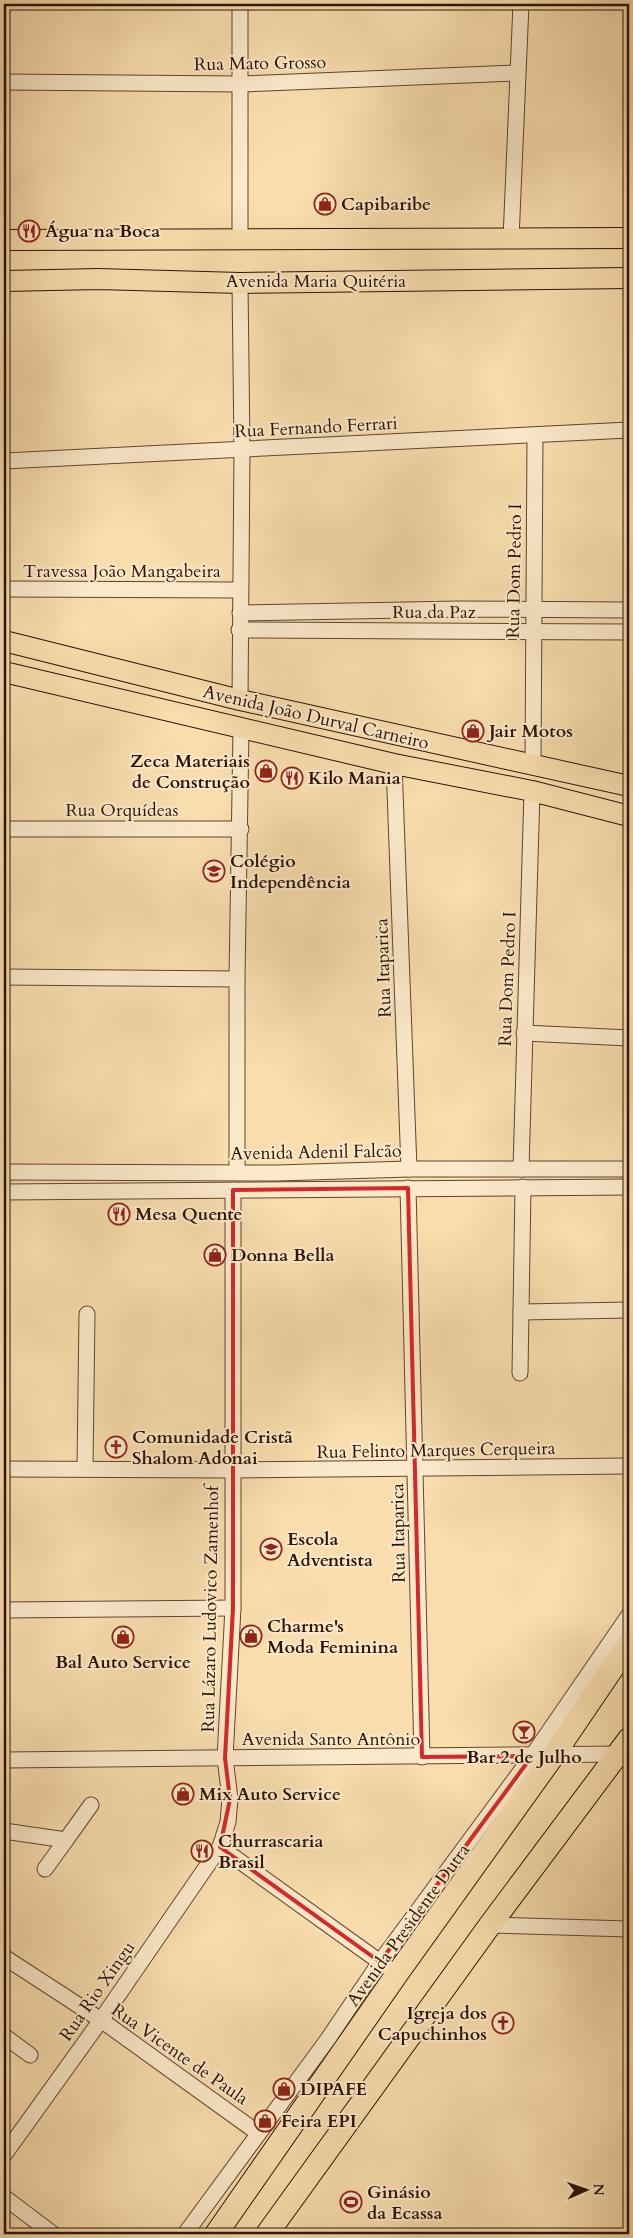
<svg xmlns="http://www.w3.org/2000/svg" width="633" height="2238" font-family="Cardo,serif">
<rect width="100%" height="100%" fill="#f9ddad"/>
<filter id="stains"><feTurbulence type="fractalNoise" baseFrequency=".004" numOctaves="4"/><feColorMatrix values="0 0 0 0 .2 0 0 0 0 .09 0 0 0 0 .02 0 0 0 .5 -.17"/></filter>
<radialGradient id="worn" r=".72"><stop offset=".6" stop-color="#630" stop-opacity="0"/><stop offset="1" stop-color="#630" stop-opacity=".3"/></radialGradient>
<g fill="none" stroke-linecap="round" stroke-linejoin="round">
<g stroke="#5f4530" stroke-width="17">
<g id="minor">
<polyline points="240,4 240,240"/>
<polyline points="4,82 241,84 517,73"/>
<polyline points="511,239 521,4"/>
<polyline points="240,283 242,449 240,700"/>
<polyline points="4,461 629,430"/>
<polyline points="4,589 240,590"/>
<polyline points="240,613 460,609 629,610"/>
<polyline points="239,630 629,632"/>
<polyline points="394,764 409,1169"/>
<polyline points="533,766 535,436"/>
<polyline points="4,829 241,829"/>
<polyline points="4,977 237,979"/>
<polyline points="524,1033 629,1038"/>
<polyline points="521,1169 532,791"/>
<polyline points="4,1172 277,1173 409,1169 629,1169"/>
<polyline points="237,1172 237,979 241,729"/>
<polyline points="408,1188 422,1757"/>
<polyline points="4,1192 629,1187"/>
<polyline points="521,1312 629,1310"/>
<polyline points="520,1373 523,1187"/>
<polyline points="85,1468 87,1314"/>
<polyline points="4,1469 231,1470 629,1466"/>
<polyline points="4,1610 233,1608"/>
<polyline points="4,1760 623,1754"/>
<polyline points="4,1831 66,1840 91,1805"/>
<polyline points="220,1847 387,1967"/>
<polyline points="45,1869 66,1840"/>
<polyline points="490,1925 629,1929"/>
<polyline points="4,1957 101,2020 258,2133"/>
<polyline points="4,2036 30,2055"/>
<polyline points="4,2155 101,2020 220,1847 228,1822 230,1799 225,1758 233,1608 233,1190"/>
<polyline points="4,2197 53,2234"/>
<polyline points="185,2234 328,2039 380,1962 532,1756 629,1615"/>
</g>
</g>
<g stroke="#2c1207" stroke-width="22">
<g id="major">
<polyline points="4,240 629,238"/>
<polyline points="4,281 98,279 240,283 629,278"/>
<polyline points="4,641 240,700 629,786"/>
<polyline points="4,672 394,764 532,791 629,816"/>
</g>
</g>
<g stroke="#2c1207" stroke-width="24">
<g id="highway">
<polyline points="216,2234 397,1974 553,1756 629,1644"/>
<polyline points="267,2234 490,1925 629,1739"/>
</g>
</g>
<use href="#minor" stroke="#fbe9ca" stroke-width="15"/>
<use href="#major" stroke="#f9ddad" stroke-width="20"/>
<use href="#highway" stroke="#f9ddad" stroke-width="22"/>
</g>
<path fill="none" stroke="#d62828" stroke-width="4" stroke-linejoin="round" d="M408,1188L422,1757L532,1756L380,1962L220,1847L230,1799L225,1758L233,1608V1190Z"/>
<defs>
<g id="shop-ring" transform="scale(1.125)"><circle r="9.5" fill="#fbe9ca" stroke="#8f2418" stroke-width="1.5"/><path d="M-5-2.5h2.3a2.7 3.5 0 0 1 5.4 0H5L5.5 6h-11ZM-1.5-2.5h3a1.5 2.3 0 0 0-3 0Z" fill="#8f2418"/></g>
<g id="restaurant-ring" transform="scale(1.125)"><circle r="9.5" fill="#fbe9ca" stroke="#8f2418" stroke-width="1.5"/><path d="M-5-6h1v4h1v-4h1v4h1v-4h1v5L-1.5 .5V6h-2V.5L-5-1ZM5-6V6H3V1.5H1.5Q1.5-4 5-6Z" fill="#8f2418"/></g>
<g id="school-ring" transform="scale(1.125)"><circle r="9.5" fill="#fbe9ca" stroke="#8f2418" stroke-width="1.5"/><path d="M0-5L7-2L0 1L-7-2ZM-4 1L0 2.5L4 1V4Q0 6-4 4Z" fill="#8f2418"/></g>
<g id="church-ring" transform="scale(1.125)"><circle r="9.5" fill="#fbe9ca" stroke="#8f2418" stroke-width="1.5"/><path d="M-1.2-6h2.4v3.5h3.3v2.4h-3.3V6h-2.4V-.1h-3.3v-2.4h3.3Z" fill="#8f2418"/></g>
<g id="bar-ring" transform="scale(1.125)"><circle r="9.5" fill="#fbe9ca" stroke="#8f2418" stroke-width="1.5"/><path d="M-6-5H6L.8 .8V4.5H3.5V6h-7V4.5H-.8V.8Z" fill="#8f2418"/></g>
<g id="stadium-ring" transform="scale(1.125)"><circle r="9.5" fill="#fbe9ca" stroke="#8f2418" stroke-width="1.5"/><path d="M0-5a6.5 5 0 1 0 0 10a6.5 5 0 1 0 0-10ZM-3.5-1.8h7v3.6h-7Z" fill="#8f2418"/></g>
</defs>
<g fill-rule="evenodd">
<use href="#shop-ring" x="325" y="204"/>
<use href="#restaurant-ring" x="29" y="231"/>
<use href="#shop-ring" x="473" y="731"/>
<use href="#shop-ring" x="266" y="771"/>
<use href="#restaurant-ring" x="292" y="778"/>
<use href="#school-ring" x="214" y="871"/>
<use href="#restaurant-ring" x="119" y="1214"/>
<use href="#shop-ring" x="215" y="1255"/>
<use href="#church-ring" x="116" y="1447"/>
<use href="#school-ring" x="271" y="1549"/>
<use href="#shop-ring" x="251" y="1636"/>
<use href="#shop-ring" x="123" y="1637"/>
<use href="#bar-ring" x="524" y="1732"/>
<use href="#shop-ring" x="183" y="1794"/>
<use href="#restaurant-ring" x="202" y="1851"/>
<use href="#church-ring" x="503" y="2023"/>
<use href="#shop-ring" x="284" y="2089"/>
<use href="#shop-ring" x="265" y="2121"/>
<use href="#stadium-ring" x="351" y="2202"/>
</g>
<g text-anchor="middle" stroke-width="4" stroke-linejoin="round" paint-order="stroke">
<g font-size="18" fill="#2c1207" stroke="#fbe9ca">
<text transform="translate(260 63) rotate(-1)" y="6">Rua Mato Grosso</text>
<text x="316" y="287">Avenida Maria Quitéria</text>
<text transform="translate(316 427) rotate(-3)" y="6">Rua Fernando Ferrari</text>
<text x="122" y="577">Travessa João Mangabeira</text>
<text transform="translate(514 571) rotate(-89)" y="6">Rua Dom Pedro I</text>
<text x="434" y="618">Rua da Paz</text>
<text transform="translate(316 717) rotate(13)" y="6">Avenida João Durval Carneiro</text>
<text x="122" y="816">Rua Orquídeas</text>
<text transform="translate(383 968) rotate(-92)" y="6">Rua Itaparica</text>
<text transform="translate(507 979) rotate(-88)" y="6">Rua Dom Pedro I</text>
<text transform="translate(316 1152) rotate(-1)" y="6">Avenida Adenil Falcão</text>
<text transform="translate(436 1450) rotate(-1)" y="6">Rua Felinto Marques Cerqueira</text>
<text transform="translate(398 1533) rotate(-91)" y="6">Rua Itaparica</text>
<text transform="translate(210 1609) rotate(-89)" y="6">Rua Lázaro Ludovico Zamenhof</text>
<text x="331" y="1745">Avenida Santo Antônio</text>
<text transform="translate(408 1925) rotate(-54)" y="6">Avenida Presidente Dutra</text>
<text transform="translate(97 1991) rotate(-55)" y="6">Rua Rio Xingu</text>
<text transform="translate(180 2054) rotate(35)" y="6">Rua Vicente de Paula</text>
</g>
<g font-size="18" font-weight="bold" fill="#2c1207" stroke="#fbe9ca" text-anchor="start">
<text x="341" y="210">Capibaribe</text>
<text x="45" y="237">Água na Boca</text>
<text x="489" y="737">Jair Motos</text>
<text x="250" y="767" text-anchor="end">Zeca Materiais<tspan x="250" dy="21">de Construção</tspan></text>
<text x="308" y="784">Kilo Mania</text>
<text x="230" y="867">Colégio<tspan x="230" dy="21">Independência</tspan></text>
<text x="135" y="1220">Mesa Quente</text>
<text x="231" y="1261">Donna Bella</text>
<text x="132" y="1443">Comunidade Cristã<tspan x="132" dy="21">Shalom Adonai</tspan></text>
<text x="287" y="1545">Escola<tspan x="287" dy="21">Adventista</tspan></text>
<text x="267" y="1632">Charme's<tspan x="267" dy="21">Moda Feminina</tspan></text>
<text x="123" y="1668" text-anchor="middle">Bal Auto Service</text>
<text x="524" y="1763" text-anchor="middle">Bar 2 de Julho</text>
<text x="199" y="1800">Mix Auto Service</text>
<text x="218" y="1847">Churrascaria<tspan x="218" dy="21">Brasil</tspan></text>
<text x="487" y="2019" text-anchor="end">Igreja dos<tspan x="487" dy="21">Capuchinhos</tspan></text>
<text x="300" y="2095">DIPAFE</text>
<text x="281" y="2127">Feira EPI</text>
<text x="367" y="2198">Ginásio<tspan x="367" dy="21">da Ecassa</tspan></text>
</g>
</g>
<rect width="633" height="2238" fill="none" stroke="#f9ddad" stroke-width="20"/>
<rect x="5" y="5" width="623" height="2228" fill="none" stroke="#2c1207" stroke-width="2.5"/>
<rect x="10" y="10" width="613" height="2218" fill="none" stroke="#2c1207"/>
<g transform="translate(586 2190) rotate(88)" stroke="#fbe9ca" stroke-width="4" paint-order="stroke">
<path d="M0-4L9 19L0 12L-9 19Z" fill="#2c1207"/>
<text y="-8" font-size="14" font-weight="bold" text-anchor="middle" fill="#2c1207">N</text>
</g>
<rect width="100%" height="100%" filter="url(#stains)"/>
<rect width="100%" height="100%" fill="url(#worn)"/>
</svg>
